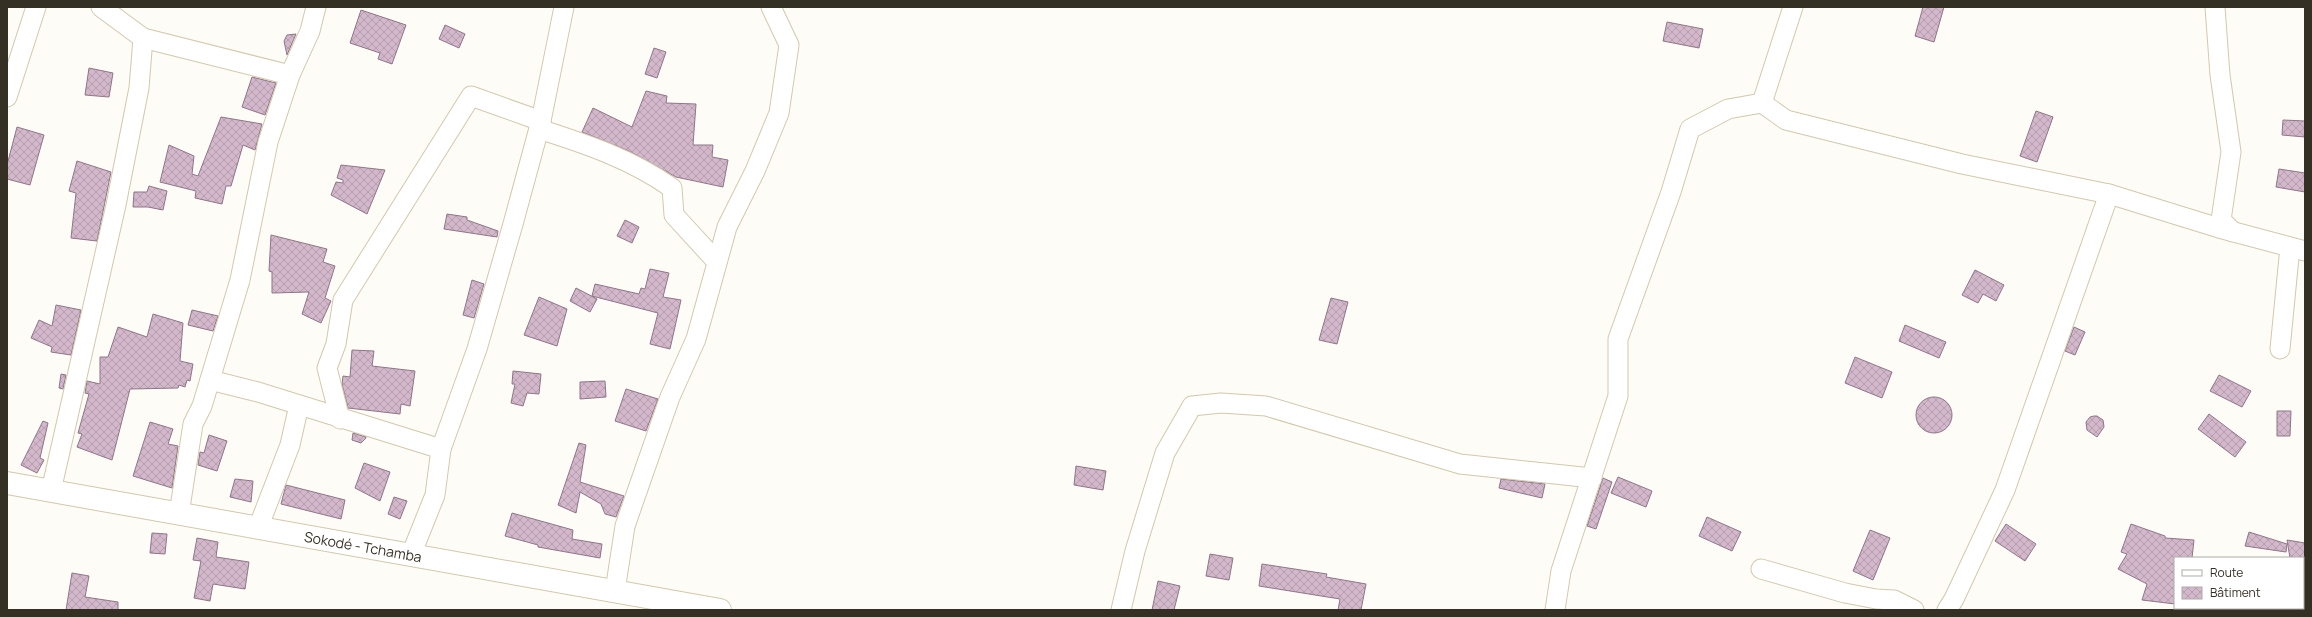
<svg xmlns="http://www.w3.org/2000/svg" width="2312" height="617" font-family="Manrope,sans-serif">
<defs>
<pattern id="building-cross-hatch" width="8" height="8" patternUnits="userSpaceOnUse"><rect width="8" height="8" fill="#d3b8cc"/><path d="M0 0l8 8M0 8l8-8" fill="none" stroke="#b69eaf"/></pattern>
</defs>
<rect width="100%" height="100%" fill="#fefcf6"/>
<g fill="url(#building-cross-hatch)" stroke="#8e7588">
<polygon points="1923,7 1944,7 1934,42 1915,36"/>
<polygon points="361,10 406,25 392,64 378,59 380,53 350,43"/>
<polygon points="1667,22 1703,29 1699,48 1663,41"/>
<polygon points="445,25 465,34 459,48 439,39"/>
<polygon points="296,34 287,55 284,41 287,35"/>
<polygon points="654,48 666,52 657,78 645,74"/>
<polygon points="89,68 113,73 109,97 85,95"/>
<polygon points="252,77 276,83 265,115 242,107"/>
<polygon points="646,91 667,96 666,103 696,104 693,145 713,145 712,157 728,160 723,187 676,177 629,151 582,132 593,108 632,127"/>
<polygon points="2036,111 2053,117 2037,162 2020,156"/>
<polygon points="221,117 262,124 255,150 243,145 231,186 226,186 222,204 195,198 196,191 160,182 169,145 194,156 192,174 198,176"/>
<polygon points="2283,120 2305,121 2305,137 2282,135"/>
<polygon points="17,127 44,135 30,185 7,179 7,165"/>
<polygon points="77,161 111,172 97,241 71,238 76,193 69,191"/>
<polygon points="341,165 385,170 367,214 331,195 336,182 343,183 343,180 337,178"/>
<polygon points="2279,169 2305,173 2305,192 2276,187"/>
<polygon points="149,186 167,191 163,210 148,207 133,207 134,192 147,192"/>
<polygon points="447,214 467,217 467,220 498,231 497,237 444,229"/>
<polygon points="625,220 639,227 632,243 617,236"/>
<polygon points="271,235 327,249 323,262 335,266 325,298 331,301 321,323 302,314 309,292 272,293 272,272 269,271"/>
<polygon points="650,269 669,273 663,297 681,300 670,349 650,344 658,313 592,296 595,284 639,294 641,288 645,289"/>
<polygon points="1975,270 2004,285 1996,301 1983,294 1978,303 1962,295"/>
<polygon points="472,280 484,284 474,318 463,315"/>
<polygon points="576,288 597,299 590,312 570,301"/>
<polygon points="539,297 567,309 557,346 524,335"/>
<polygon points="1331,298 1348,302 1337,344 1319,340"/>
<polygon points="56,305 81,310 71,355 51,352 52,347 31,338 39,320 52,326"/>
<polygon points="192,310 218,316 213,331 188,325"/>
<polygon points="153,314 183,323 180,361 193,364 190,381 187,380 185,387 179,385 178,388 130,389 112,460 77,447 82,434 78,433 89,394 85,393 87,381 100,384 100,357 108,357 118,327 147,337"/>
<polygon points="1905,325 1946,342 1939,358 1899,341"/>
<polygon points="2074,327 2085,332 2075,355 2065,351"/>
<polygon points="352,350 374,351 372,366 415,371 410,406 401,404 400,414 348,408 342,384 343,376 350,377"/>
<polygon points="1855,357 1892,372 1882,398 1845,383"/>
<polygon points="513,371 541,374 539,394 527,393 523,406 511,403 515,384 512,384"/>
<polygon points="61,374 66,375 63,389 59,388"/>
<polygon points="2219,375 2251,391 2242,407 2210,391"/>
<polygon points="605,381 606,397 580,399 580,382"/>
<polygon points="626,389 658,399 646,431 615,421"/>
<circle cx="1934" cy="415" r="18"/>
<polygon points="2277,411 2291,411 2290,436 2277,436"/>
<polygon points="2209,414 2246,442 2235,457 2198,429"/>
<polygon points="2094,416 2097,416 2103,420 2104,427 2097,437 2087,430 2086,422 2090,417"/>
<polygon points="43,421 48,423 40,458 44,460 37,473 21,465"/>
<polygon points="150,422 173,429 168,444 178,446 172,488 133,476"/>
<polygon points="353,433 366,437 366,438 361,443 352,440"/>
<polygon points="209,435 227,441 217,471 198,465 200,452 204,453"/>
<polygon points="579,443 586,445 580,482 624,496 616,517 605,514 601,504 580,492 576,513 558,505"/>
<polygon points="364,463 390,472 380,501 355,488"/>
<polygon points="1076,466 1106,471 1103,490 1074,485"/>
<polygon points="1618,477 1652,491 1646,507 1611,493"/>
<polygon points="1603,478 1612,482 1596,529 1587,526"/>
<polygon points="235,479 253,481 251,502 230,497"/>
<polygon points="1501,479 1545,484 1542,498 1499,488"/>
<polygon points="286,485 345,500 341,519 281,504"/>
<polygon points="394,497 407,501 400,519 388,514"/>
<polygon points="512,513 573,530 572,539 602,544 600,558 538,547 538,545 505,536"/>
<polygon points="1707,517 1741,532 1732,551 1699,536"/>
<polygon points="2006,524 2036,544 2025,561 1995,541"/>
<polygon points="2131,524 2165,536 2165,538 2194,540 2192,558 2175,558 2175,604 2142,600 2147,584 2118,569 2127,554 2121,552"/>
<polygon points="1870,530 1890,538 1873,580 1853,571"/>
<polygon points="2249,532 2287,544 2286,552 2245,546"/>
<polygon points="152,533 167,534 165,554 150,553"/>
<polygon points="197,538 218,542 216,557 249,562 245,589 213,584 210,601 194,598 201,561 193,560"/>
<polygon points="2287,540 2305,543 2305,558 2290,558"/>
<polygon points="1210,554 1233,558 1229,580 1206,576"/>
<polygon points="1262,564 1327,574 1326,577 1366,584 1361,610 1338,610 1340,599 1259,586"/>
<polygon points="72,573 89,576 85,597 118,602 118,610 66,610"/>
<polygon points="1158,581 1180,586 1174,610 1152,610"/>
</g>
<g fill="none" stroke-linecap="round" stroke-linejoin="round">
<g stroke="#d2c8ab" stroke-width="21">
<g id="minor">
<polyline points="101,7 143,38 290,75"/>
<polyline points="2215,7 2220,75 2231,152 2221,220 2233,232"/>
<polyline points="7,97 36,7"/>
<polyline points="1762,103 1793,7"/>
<path d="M539,129C586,144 631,159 672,188L674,215L717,262"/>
<polyline points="2280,349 2290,247"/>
<polyline points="210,380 258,392 441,449"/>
<polyline points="340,419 327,368 336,344 343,300 471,96 541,121"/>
<polyline points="51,491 116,205 139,88 143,38"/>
<polyline points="179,514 193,424 202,406 240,280 268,142 290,75 310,31 316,7"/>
<polyline points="258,528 290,445 299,405"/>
<polyline points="411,555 435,495 441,449 477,349 513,224 541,121 564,7"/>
<polyline points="1761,569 1845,593 1876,599 1894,600 1914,610"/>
<polyline points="615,591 625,526 670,397 696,339 727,227 755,171 779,113 789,45 771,7"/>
<polyline points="1121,610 1135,551 1165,453 1192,406 1221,403 1266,406 1460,464 1592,478"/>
<polyline points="1555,610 1561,571 1618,396 1618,339 1671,192 1690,129 1728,109 1762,103 1786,120 1962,164 2109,194 2219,228 2305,251"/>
<polyline points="1947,610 1954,599 2005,490 2109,194"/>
</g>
</g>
<g stroke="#d2c8ab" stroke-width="24">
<polyline id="primary" points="7,483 720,610"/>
</g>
<use href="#minor" stroke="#fff" stroke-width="19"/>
<use href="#primary" stroke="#fff" stroke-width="22"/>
</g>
<g text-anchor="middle" stroke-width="3.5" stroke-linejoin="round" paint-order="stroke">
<g font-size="14" fill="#343024" stroke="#fff">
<text transform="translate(363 547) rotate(10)" y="5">Sokodé - Tchamba</text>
</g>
</g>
<rect width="2312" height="617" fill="none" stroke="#343024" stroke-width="16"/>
<rect x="2174" y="557" width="130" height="52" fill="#ffffff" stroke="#aeaca7"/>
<rect x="2182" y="570" width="20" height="6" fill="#ffffff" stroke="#aeaca7"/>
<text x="2210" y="577" font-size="12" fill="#343024">Route</text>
<rect x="2182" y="587" width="20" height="12" fill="url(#building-cross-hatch)" stroke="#aeaca7"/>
<text x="2210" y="597" font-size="12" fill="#343024">Bâtiment</text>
</svg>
